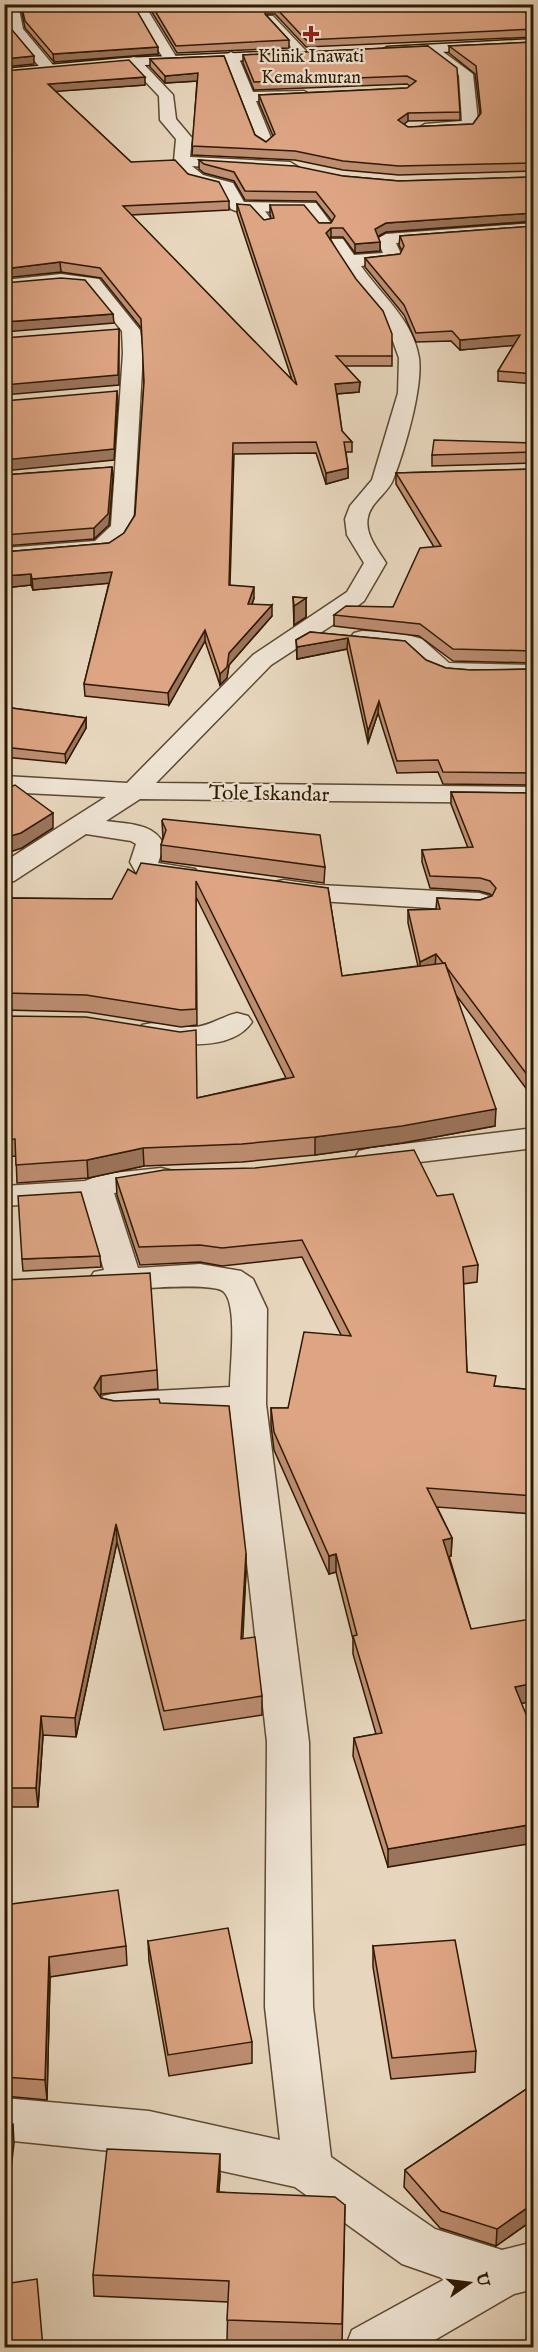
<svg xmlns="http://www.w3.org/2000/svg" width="538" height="2352" font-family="'IM FELL English',serif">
<rect width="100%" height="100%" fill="#e7d6bd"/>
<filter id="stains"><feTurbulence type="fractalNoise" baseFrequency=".00333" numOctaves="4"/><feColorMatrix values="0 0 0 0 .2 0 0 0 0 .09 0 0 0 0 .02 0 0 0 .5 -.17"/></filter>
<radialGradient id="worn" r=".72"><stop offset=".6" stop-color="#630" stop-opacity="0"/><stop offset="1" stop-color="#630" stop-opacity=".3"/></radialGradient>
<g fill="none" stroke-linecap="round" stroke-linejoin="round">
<g stroke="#5d4931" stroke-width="3">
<g id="lane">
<polygon points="267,16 273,16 307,52 307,56 299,56 267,20"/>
<path d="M255,204C262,206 274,220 272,227H264L249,208L251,205Z"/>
</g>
</g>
<g stroke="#5d4931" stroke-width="3">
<g id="street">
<polygon points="4,4 18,4 23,29 53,65 53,71 43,71 9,30"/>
<polygon points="131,4 144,4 178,60 176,63 166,63"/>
<polygon points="515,4 529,4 534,10 534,23 529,22"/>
<polygon points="434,45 473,74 478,121 473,130 425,134 417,129 425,124 462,121 459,75 429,52 429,46"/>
<polygon points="231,52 238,56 253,92 304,91 311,95 304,99 256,101 273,143 271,146 259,146 257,143 224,56"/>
<polygon points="133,57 138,58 173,95 176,119 192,138 190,157 290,162 298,167 290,172 192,166 203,175 233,183 244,202 316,203 333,226 331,230 319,230 305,212 236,211 231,209 221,189 184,179 174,161 176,139 160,120 159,96 126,61"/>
<path d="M534,223V233L396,243L402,256L398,262L361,266C382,296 413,320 419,358C423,388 404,452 393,480C387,494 371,502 368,517C364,534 378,550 386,563L364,601L334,624L271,665L156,783L534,787V803L140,799L106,821C127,824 155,823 164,845L158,863L195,869L199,875L195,881L185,883L138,876L130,862L136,844L131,841L86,834L14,881L4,883V862L106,797L4,792V776L127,783L253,655L347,592L364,563L347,535L345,519L350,506L372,480L398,393L399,358L385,319L358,287L328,243L331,239H343L354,255L383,253L377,239L386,234Z"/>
<polygon points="61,274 99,279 140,330 143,353 133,526 122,543 109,552 4,562 4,548 95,541 111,526 123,353 122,331 87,287 61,285 4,290 4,280"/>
<polygon points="362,631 400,633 422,639 449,663 534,665 534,679 445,677 429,671 405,649 354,643 350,638 354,633"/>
<polygon points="284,880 319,885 479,893 489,896 493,902 489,908 479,911 319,901 274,894 270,888 274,882"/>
<path d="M237,1013L248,1016L252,1022C231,1053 173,1045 142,1037L138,1031L142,1025C160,1020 177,1028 195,1027C210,1026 223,1016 237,1013Z"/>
<polygon points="534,1128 534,1148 371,1168 359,1165 355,1158 359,1151 371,1148"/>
<path d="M161,1168L173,1171L178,1178L173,1185L114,1193L138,1268L200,1264L241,1271L253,1279L267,1309L266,1404L309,1742L313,2007L331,2157L435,2229L502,2250L534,2242V2289L514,2294L421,2348H345L352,2330L445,2279L402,2264L295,2187L149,2155L4,2140V2098L149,2111L280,2140L265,2007L267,1742L230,1411L116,1417L103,1414L98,1405L103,1396L116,1393L230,1387C230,1367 238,1306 224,1292C214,1281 125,1290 106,1291L94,1288L89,1280L94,1272L104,1270L83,1201L4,1206V1186L85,1181L103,1174Z"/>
</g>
</g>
<g stroke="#2f1a02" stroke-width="3">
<g id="secondary">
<polygon points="534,39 534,47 387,55 380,51 387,47"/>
<polygon points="287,51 294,55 292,58 125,66 4,77 4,69 125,58"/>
</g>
</g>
<use href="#lane" fill="#efe4d4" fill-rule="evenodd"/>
<use href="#street" fill="#efe4d4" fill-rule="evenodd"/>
<use href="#secondary" fill="#efe4d4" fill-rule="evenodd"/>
</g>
<g fill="#be8e72" stroke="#2f1a02" stroke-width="1.5">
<polygon points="20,4 133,4 158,54 54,62 25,28"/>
<polygon points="147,4 519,4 529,17 534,17 534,37 306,47 275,14 267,14 267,16 289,40 289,48 177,53"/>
<polygon points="534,42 534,171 399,175 343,170 295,160 192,155 197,81 165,83 150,67 150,59 224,56 255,135 266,142 273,136 259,103 259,95 407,88 410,86 407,84 254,90 243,63 243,55 428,46 460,112 460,120 408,121 404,124 408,127 473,124 480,114 475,74 449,53 449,46"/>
<polygon points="4,71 145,85 55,91 131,162 188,174 229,201 229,210 131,215 292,380 237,213 237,204 264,220 271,219 270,214 270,205 319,223 331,223 332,221 316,201 245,200 234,181 204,173 199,169 199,160 343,176 399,181 534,177 534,222 386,232 378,237 380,242 380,251 355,253 343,237 331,237 330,238 392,356 392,366 345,366 360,382 359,392 337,394 342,431 352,442 352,452 346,452 348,468 348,478 326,484 316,453 234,454 230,585 254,598 252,604 272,616 229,665 227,678 220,685 205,641 169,705 85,696 84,684 109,583 33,590 31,585 4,588 4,552 109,543 124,533 135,515 144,383 142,329 101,278 61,272"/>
<polygon points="534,226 534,384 498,381 498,371 514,345 460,350 451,341 416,342 404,315 365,267 365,258 400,254 402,251 399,245 400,236"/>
<polygon points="534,443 534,463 432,466 432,455"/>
<polygon points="112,467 113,477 109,525 94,539 4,546 4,475"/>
<polygon points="534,469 534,663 453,661 419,636 334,626 334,615 393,607 434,547 396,484 396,473"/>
<polygon points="293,597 306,598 306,617 294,625"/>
<polygon points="310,632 405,641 426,660 446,668 471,670 534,669 534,785 443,784 438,772 397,773 378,713 368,743 347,649 297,659 296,640"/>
<polygon points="4,707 86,718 86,728 66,763 4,757"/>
<polygon points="451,792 534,793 534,1099 456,995 495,1126 402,1143 315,1155 242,1162 144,1166 88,1178 17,1183 16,1156 4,1157 4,1016 197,1098 286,1078 196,897 197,1025 181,1027 87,1012 4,1010 4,898 112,899 136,874 328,888 342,976 418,966 408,923 408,910 436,909 437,898 480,900 492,896 490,894 479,891 430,888 422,862 422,850 468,848 451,804"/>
<polygon points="162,821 325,867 324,883 161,861 161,845 163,839"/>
<polygon points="116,1178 437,1196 478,1265 477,1282 463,1284 467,1372 495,1386 534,1390 534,1514 437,1507 452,1538 451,1556 449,1556 471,1629 534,1701 522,1703 388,1867 353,1756 354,1738 376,1734 353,1654 353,1639 336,1572 329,1574 274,1450 271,1425 271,1408 288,1408 341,1335 302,1257 222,1266 200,1262 140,1265 117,1195"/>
<polygon points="100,1256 101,1267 23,1271 22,1259"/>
<polygon points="4,1280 157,1370 158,1389 101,1394 100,1397 101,1398 114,1401 160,1403 246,1571 242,1639 262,1696 262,1715 164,1730 117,1542 76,1737 43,1735 38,1807 4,1807"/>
<polygon points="4,1905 126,1946 127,1965 50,1977 47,2100 4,2096"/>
<polygon points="148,1941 252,2042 252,2063 169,2076 149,1961"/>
<polygon points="373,1946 476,2051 475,2072 391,2079 373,1967"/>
<polygon points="534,2084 534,2219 496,2246 440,2228 404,2187 405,2170"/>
<polygon points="220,2175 219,2192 345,2205 342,2345 227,2341 228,2302 94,2296 93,2275"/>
</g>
<g fill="#9b745c" stroke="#2f1a02" stroke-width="1.5">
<polygon points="158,47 158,54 54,62 53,54"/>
<polygon points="34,56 34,64 4,67 4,59"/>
<polygon points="198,73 198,81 165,83 165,76"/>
<polygon points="145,77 145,85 48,92 48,84"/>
<polygon points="408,113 408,121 398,129 398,120"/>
<polygon points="534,213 534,221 386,232 375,238 375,229 386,223"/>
<polygon points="331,228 331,237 326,242 326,233"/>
<polygon points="380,242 380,251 355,253 355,244"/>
<polygon points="60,262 61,272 4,278 4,269"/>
<polygon points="113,314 114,323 4,332 4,322"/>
<polygon points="119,329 119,385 4,395 4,385"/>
<polygon points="520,335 520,345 460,350 460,340"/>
<polygon points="360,382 359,392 335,394 335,384"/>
<polygon points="117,391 118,401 114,460 4,471 4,460"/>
<polygon points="112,467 113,477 109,525 94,539 94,528"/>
<polygon points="348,468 348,478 326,484 326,473"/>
<polygon points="112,572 112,583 33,590 32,579"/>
<polygon points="31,574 31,585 4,588 4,576"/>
<polygon points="254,587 254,598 248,615 248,604"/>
<polygon points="306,598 306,617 294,625 294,606"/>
<polygon points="272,605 272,616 229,665 227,678 220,685 220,674 229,653"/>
<polygon points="205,630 205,641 169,705 168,693"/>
<polygon points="348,638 347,649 297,659 297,647"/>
<polygon points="379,701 378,713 368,743 368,731"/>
<polygon points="86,718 86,728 66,763 65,754"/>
<polygon points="53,813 53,828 22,848 4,854 4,838"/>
<polygon points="436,954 435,967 420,975 420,962"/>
<polygon points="496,1109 495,1126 402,1143 315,1155 315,1137"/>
<polygon points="143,1148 144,1166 88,1178 87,1160"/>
<polygon points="101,1376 101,1394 95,1406 94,1388"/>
<polygon points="116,1524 117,1542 76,1737 75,1718"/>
<polygon points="452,1538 451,1556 443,1558 443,1540"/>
<polygon points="246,1553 246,1571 242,1658 241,1639"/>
<polygon points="336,1554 336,1572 329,1574 329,1556"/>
<polygon points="534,1683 534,1701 514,1705 515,1687"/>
<polygon points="41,1716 43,1735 38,1807 36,1788"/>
<polygon points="534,1824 534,1843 388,1867 388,1849"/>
<polygon points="49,1957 50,1977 47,2100 45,2080"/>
<polygon points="13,2124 14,2143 4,2230 4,2194"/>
<polygon points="220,2154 220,2175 217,2213 217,2192"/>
<polygon points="534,2203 534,2219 496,2246 497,2229"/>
</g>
<g fill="#dda584" stroke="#2f1a02" stroke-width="1.5">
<polygon points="21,4 133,4 158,47 53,54 25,21"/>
<polygon points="151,4 519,4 529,17 534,17 534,29 306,40 275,7 267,6 265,14 289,40 176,46"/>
<polygon points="4,10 7,24 34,56 4,59"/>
<polygon points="534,42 534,163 399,166 343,161 295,151 192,146 198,73 165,76 150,59 224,56 255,135 266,142 275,134 259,95 407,88 416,81 407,76 254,82 243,55 428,46 457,68 460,112 408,113 398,120 408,127 473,124 481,113 476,66 449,46"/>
<polygon points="129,60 145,77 48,84 131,162 175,160 188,174 219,182 229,201 123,206 297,385 237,204 250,205 264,220 274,218 270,205 304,205 319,223 331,223 335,216 316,192 245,191 234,172 204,164 199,160 295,166 343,176 399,181 534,177 534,213 386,223 375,229 380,242 355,244 343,228 331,228 326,233 356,279 383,311 392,334 392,356 336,356 360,382 335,384 342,431 352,442 344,442 348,468 326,473 316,442 233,443 229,585 254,587 248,604 272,605 229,653 227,667 220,674 205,630 168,693 84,684 112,572 32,579 31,574 4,576 4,552 109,543 124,533 135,515 144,382 141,319 100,268 60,262 4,269 4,71"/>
<polygon points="534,226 534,374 498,371 520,335 460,340 452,331 416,333 404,305 365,258 400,254 404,246 400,236"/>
<polygon points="61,278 85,280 113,314 4,322 4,283"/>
<polygon points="119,329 118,375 4,385 4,338"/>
<polygon points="117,391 114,449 4,460 4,401"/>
<polygon points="434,440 534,443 534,452 432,455"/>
<polygon points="112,467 108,514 94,528 4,535 4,475"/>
<polygon points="534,469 534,651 453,649 420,624 334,615 346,606 393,607 420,548 441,546 396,473"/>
<polygon points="293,597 306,598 294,606"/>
<polygon points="310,632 405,641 426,660 446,668 471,670 534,669 534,773 443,772 438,760 397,761 379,701 368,731 348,638 297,647 296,640"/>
<polygon points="4,707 86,718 65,754 4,747"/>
<polygon points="15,785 53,813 21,833 4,838 4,789"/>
<polygon points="451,792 534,793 534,1084 447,968 445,963 443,963 436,954 420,962 408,910 440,909 437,898 480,900 492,896 496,888 490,881 480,878 430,876 422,850 473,847"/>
<polygon points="163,819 320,835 325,867 161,845 166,830 162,821"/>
<polygon points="141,863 328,888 342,976 445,963 496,1109 402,1126 315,1137 242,1144 143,1148 87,1160 16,1165 15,1139 4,1140 4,1016 86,1017 180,1032 196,1030 197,1098 294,1077 196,881 196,1009 181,1010 86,995 4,993 4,898 112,899 128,869 136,874"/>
<polygon points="414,1150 437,1196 453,1194 478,1265 463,1267 467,1372 496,1376 494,1386 534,1390 534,1496 427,1488 452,1538 443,1540 471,1629 531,1619 534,1623 534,1683 515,1687 534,1734 534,1824 388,1849 354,1738 382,1733 353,1636 357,1635 336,1554 329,1556 274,1432 271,1408 288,1408 304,1332 351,1336 302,1240 222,1248 200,1245 139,1247 116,1178 164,1170 255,1168"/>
<polygon points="81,1192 100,1256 22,1259 18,1196"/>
<polygon points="150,1273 157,1370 101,1376 94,1388 101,1398 114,1401 159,1399 160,1403 229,1406 246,1553 241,1639 255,1637 262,1696 164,1711 116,1524 75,1718 41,1716 36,1788 4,1788 4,1280"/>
<polygon points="118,1890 126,1946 49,1957 45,2080 4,2077 4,1905"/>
<polygon points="228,1928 252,2042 168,2055 148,1941"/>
<polygon points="455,1940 476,2051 392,2058 373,1946"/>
<polygon points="534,2084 534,2203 497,2229 441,2211 405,2170"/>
<polygon points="4,2122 13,2124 4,2194"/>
<polygon points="107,2149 220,2154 217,2192 335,2197 345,2205 342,2324 227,2320 229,2281 93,2275"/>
<polygon points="37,2279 43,2348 4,2348 4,2284"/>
</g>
<path fill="#8f2418" stroke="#efe4d4" stroke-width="2" d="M308 25h6v6h6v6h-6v6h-6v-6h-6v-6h6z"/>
<g text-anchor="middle" stroke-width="4.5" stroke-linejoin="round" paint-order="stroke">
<g font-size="18" fill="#2f1a02" stroke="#efe4d4">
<text x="311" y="62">Klinik Inawati<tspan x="311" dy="21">Kemakmuran</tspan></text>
</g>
<g font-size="21" fill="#2f1a02" stroke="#efe4d4">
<text transform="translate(269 793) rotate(1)" y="7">Tole Iskandar</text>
</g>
</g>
<rect width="538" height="2352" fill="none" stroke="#e7d6bd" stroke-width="24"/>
<rect x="6" y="6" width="526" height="2340" fill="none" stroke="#2f1a02" stroke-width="3"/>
<rect x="12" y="12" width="514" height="2328" fill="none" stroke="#2f1a02" stroke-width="1.5"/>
<g transform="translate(469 2283) rotate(76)" stroke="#efe4d4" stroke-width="4.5" paint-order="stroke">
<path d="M0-4.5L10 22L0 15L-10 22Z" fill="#2f1a02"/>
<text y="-9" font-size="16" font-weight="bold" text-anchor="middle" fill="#2f1a02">U</text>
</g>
<rect width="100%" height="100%" filter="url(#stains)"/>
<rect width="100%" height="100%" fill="url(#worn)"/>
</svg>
